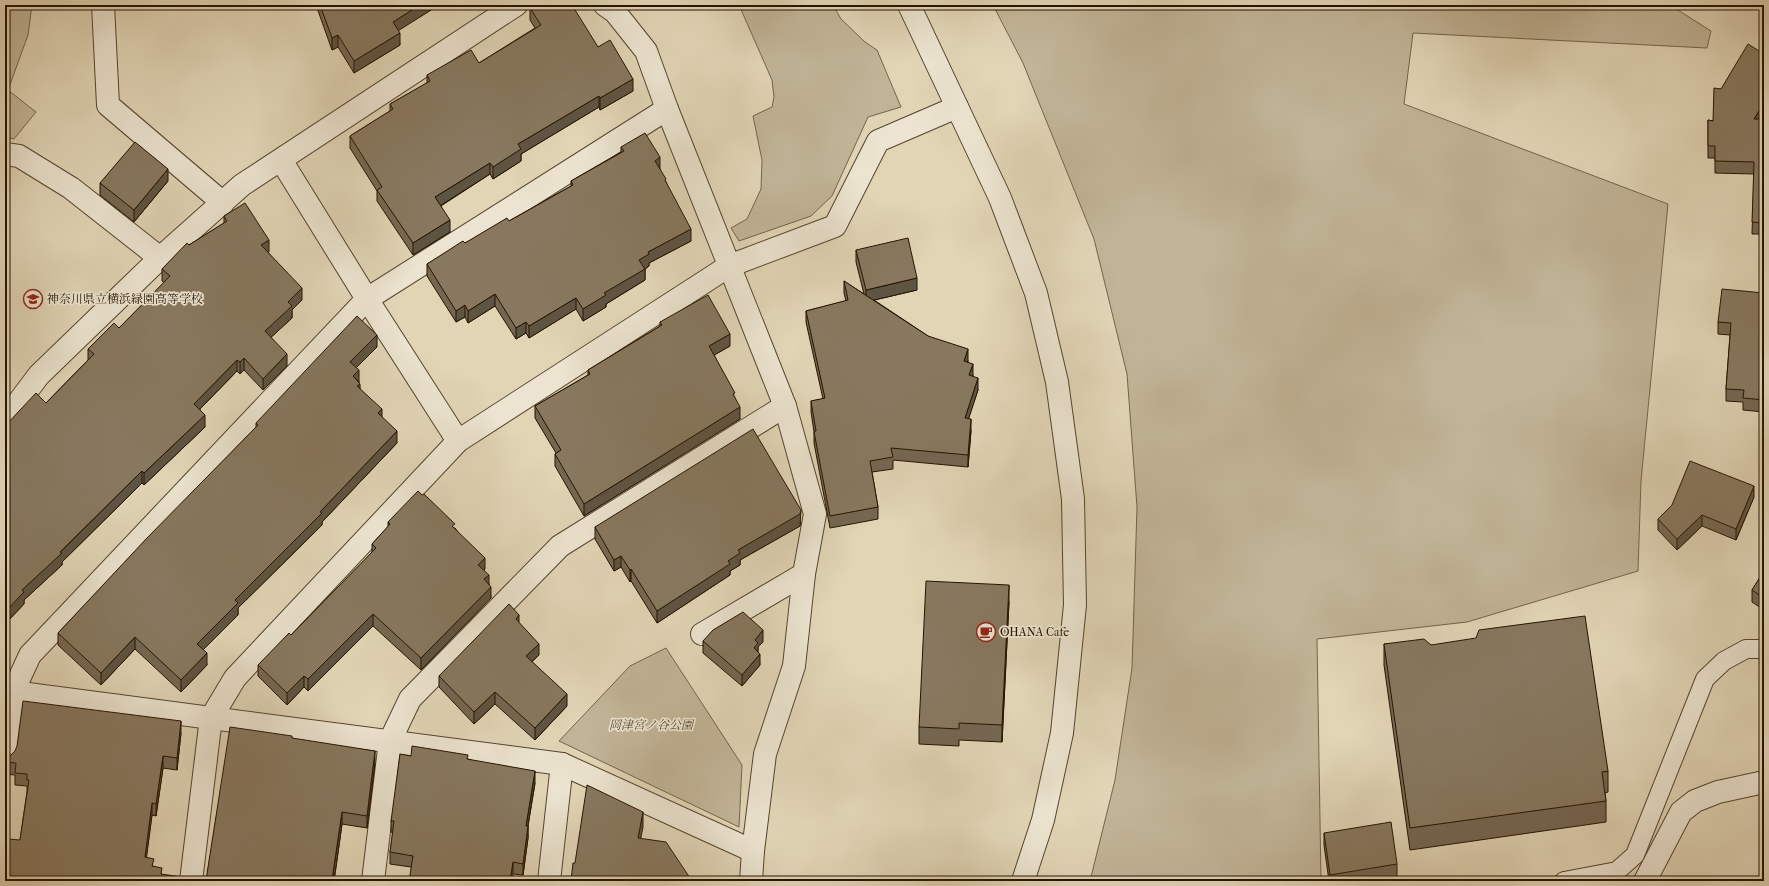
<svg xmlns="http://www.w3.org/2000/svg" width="1769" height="886" font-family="'IM FELL French Canon','Noto Serif JP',serif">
<rect width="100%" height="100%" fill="#e1d5b6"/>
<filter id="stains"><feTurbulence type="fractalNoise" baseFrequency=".005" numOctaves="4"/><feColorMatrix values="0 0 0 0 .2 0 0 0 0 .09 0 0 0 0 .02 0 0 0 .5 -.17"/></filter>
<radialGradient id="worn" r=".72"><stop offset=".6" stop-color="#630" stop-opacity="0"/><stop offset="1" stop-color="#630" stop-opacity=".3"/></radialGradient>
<g fill="#c1b497" stroke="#73644c">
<polygon points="5,5 32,5 28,35 8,90 36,112 14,139 5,137"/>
<polygon points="739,5 833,5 841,19 865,42 877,50 901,107 868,117 832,196 811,216 739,241 731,228 747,219 761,189 762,160 753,116 772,107 774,97 772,80"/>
<polygon points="993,5 1670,5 1711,31 1707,48 1413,33 1404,104 1668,204 1641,481 1638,571 1467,622 1317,639 1321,881 1090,881 1115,780 1132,668 1137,507 1127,374 1094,239 1023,63"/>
<polygon points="666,648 742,765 739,827 559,741 630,666"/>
</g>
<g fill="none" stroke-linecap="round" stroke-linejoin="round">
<g stroke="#54442e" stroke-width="20">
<polyline id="service" points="1564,881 1617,871 1635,855 1705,679 1724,661 1746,649 1764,649"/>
</g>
<g stroke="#54442e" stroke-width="24">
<g id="minor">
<polyline points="103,5 108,105 223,203"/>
<polyline points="605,5 615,12 646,51 667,109 785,406 815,514 804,574 794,666 765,754 753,851 751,881"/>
<polyline points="5,154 19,156 71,188 160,258"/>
<polyline points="281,160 367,299 458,441"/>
<polyline points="5,420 39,375 160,258 242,185 516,5"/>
<polyline points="702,634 804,574"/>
<polyline points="5,691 562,764 753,851"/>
<polyline points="5,756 13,692 30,655 367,299 667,109"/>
<polyline points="191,881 211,718 235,678 458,441 729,266 835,226 878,141 957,107"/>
<polyline points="373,881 390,741 410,699 560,546 785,406"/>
<polyline points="549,881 562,764"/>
<polyline points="1645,881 1681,812 1695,801 1718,792 1764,782"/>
</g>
</g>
<g stroke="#54442e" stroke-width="24">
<polyline id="tertiary" points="909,5 1000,198 1036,293 1057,382 1073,499 1075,605 1062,733 1043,820 1023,881"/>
</g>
<use href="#service" stroke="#ece4d0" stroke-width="18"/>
<use href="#minor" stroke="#ece4d0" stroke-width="22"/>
<use href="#tertiary" stroke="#ece4d0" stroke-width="22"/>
</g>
<g fill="#746752" stroke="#251300">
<polygon points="316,5 439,5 398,30 400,45 354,73 338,47 332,50"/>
<polygon points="530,8 598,47 633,91 600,110 599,107 521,154 521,161 493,179 490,174 441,206 450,232 413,255 377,201 377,191 350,148 350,136 390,111 390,104 427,83 427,75 479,63 535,28 530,20"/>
<polygon points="1764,54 1764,114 1761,119 1764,119 1764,234 1752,234 1754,174 1715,173 1715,158 1708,158 1708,120 1713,121 1721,89"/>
<polygon points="621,147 660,169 666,182 691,241 649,263 649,266 645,269 645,280 606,304 606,307 583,321 576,309 529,338 526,333 516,339 495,306 468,323 465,317 456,322 427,276 427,264 465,243 509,221 571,186 571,181 621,152"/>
<polygon points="168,181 134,222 100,195 100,183"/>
<polygon points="224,216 269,252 268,252 302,300 292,310 292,318 271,337 287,366 263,390 244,370 240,374 237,371 200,409 205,427 144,485 142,483 62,562 62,565 24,600 24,604 5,624 5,426 46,403 88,360 88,349 119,328 164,283 162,281 162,269 189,245 224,223"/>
<polygon points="856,250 917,290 874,300 928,336 968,360 968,362 973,375 973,376 978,390 968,419 971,431 968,467 893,460 893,469 872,472 878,507 878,519 830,528 814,443 814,432 811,412 811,401 823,399 806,322 806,311 846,301 844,293 844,281 864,294 856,262"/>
<polygon points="1764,293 1764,412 1743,410 1743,402 1726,401 1726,389 1730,335 1718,334 1718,322"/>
<polygon points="660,322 730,346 714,355 735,398 740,419 584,516 555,466 555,454 556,453 535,418 535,406 588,375 588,370 660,326"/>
<polygon points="377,347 356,367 359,382 360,389 382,417 397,443 322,522 322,525 238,608 238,615 203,650 207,665 181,692 135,649 101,685 58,645 58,633 256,427 256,423"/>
<polygon points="1754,497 1736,540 1702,526 1677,550 1658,530 1658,519"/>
<polygon points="388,522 455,528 485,569 484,570 489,584 491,598 421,670 373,626 308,691 304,687 287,705 258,676 258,665 291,635 372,553 372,544 388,527"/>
<polygon points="801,522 800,526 740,560 740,565 730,571 730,575 657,623 631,581 630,582 621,567 614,571 595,539 595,527"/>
<polygon points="1764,571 1764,610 1752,602 1752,590"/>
<polygon points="1009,602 1002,742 959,740 959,746 919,744 919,727"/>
<polygon points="519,623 539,655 532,662 567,706 535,740 495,704 474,724 439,687 439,676"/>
<polygon points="703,641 763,642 758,647 758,652 760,665 742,686 703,653"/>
<polygon points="1384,644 1431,645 1608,771 1608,792 1605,793 1606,801 1606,822 1410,850 1384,665"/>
<polygon points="181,733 177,770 163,768 156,816 152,815 146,858 154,867 162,874 20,840 27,792 27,786 15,785 15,775 5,774 5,756"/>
<polygon points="292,738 375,763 367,828 342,824 334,881 191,881 206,880"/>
<polygon points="411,756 468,759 535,783 528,826 528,838 523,875 513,874 411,867 390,864 390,852 393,833 391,832 391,821"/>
<polygon points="1324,833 1397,864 1397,876 1367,881 1329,881 1324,845"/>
</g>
<g fill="#5e5442" stroke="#251300">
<polygon points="420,5 439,5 393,34 393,22"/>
<polygon points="400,33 400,45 354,73 354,61"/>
<polygon points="338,35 338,47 332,50 332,38"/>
<polygon points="633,79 633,91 600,110 600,98"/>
<polygon points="599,96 599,107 521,154 521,161 493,179 493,167 518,144"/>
<polygon points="1764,103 1764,114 1754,131 1754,119"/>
<polygon points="660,157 660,169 655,161"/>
<polygon points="490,163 490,174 435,209 435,197"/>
<polygon points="168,169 168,181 134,222 134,210"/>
<polygon points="450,220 450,232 413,255 413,243"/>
<polygon points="691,229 691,241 649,263 649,266 645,269 645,280 606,304 606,307 583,321 583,309 604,293 648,252"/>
<polygon points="269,240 269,252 261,257 261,245"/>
<polygon points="917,278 917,290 866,302 866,290"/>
<polygon points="302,288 302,300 292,310 292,318 265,343 265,331 288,302"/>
<polygon points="495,294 495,306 468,323 468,311"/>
<polygon points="576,298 576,309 529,338 529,326"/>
<polygon points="465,305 465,317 456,322 456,311"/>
<polygon points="526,322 526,333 516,339 516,328"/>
<polygon points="730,334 730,346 709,358 709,346"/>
<polygon points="377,335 377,347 350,374 350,362"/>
<polygon points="968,349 968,360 964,373 964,361"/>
<polygon points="287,354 287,366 263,390 263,379"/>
<polygon points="244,358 244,370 240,374 240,362"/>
<polygon points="237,360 237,371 194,415 194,404"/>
<polygon points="973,364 973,375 969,387 969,375"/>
<polygon points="359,370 359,382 353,376"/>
<polygon points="978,378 978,390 965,430 965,418"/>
<polygon points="360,384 360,395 357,386"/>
<polygon points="740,407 740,419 584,516 584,504"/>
<polygon points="382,409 382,421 378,413"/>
<polygon points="205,415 205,427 144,485 144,473"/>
<polygon points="971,419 971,431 968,467 968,455"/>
<polygon points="397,431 397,443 322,522 322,525 238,608 238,615 197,656 197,644 235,600 320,512"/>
<polygon points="142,471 142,483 62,562 62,565 24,600 24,604 5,624 5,612 22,590"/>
<polygon points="1754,486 1754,497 1736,540 1736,529"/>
<polygon points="801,510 800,526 740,560 740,565 730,571 730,575 657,623 657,611 728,561 738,550"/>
<polygon points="1702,515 1702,526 1677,550 1677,539"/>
<polygon points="621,556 621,567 614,571 614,560"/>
<polygon points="485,558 485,569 478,576 478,565"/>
<polygon points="631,569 631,581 630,582 630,570"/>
<polygon points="489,575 489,586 484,579"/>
<polygon points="1009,585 1009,602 1002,742 1002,725"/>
<polygon points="491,587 491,598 421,670 421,658"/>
<polygon points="373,614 373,626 308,691 308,679"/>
<polygon points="519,615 519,627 516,619"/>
<polygon points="763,630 763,642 758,647 758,655 754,660 755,640"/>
<polygon points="135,637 135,649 101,685 101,673"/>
<polygon points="539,644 539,655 526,667 526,656"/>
<polygon points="207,653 207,665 181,692 181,680"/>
<polygon points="760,654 760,665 742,686 742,675"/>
<polygon points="304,676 304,687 287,705 287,693"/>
<polygon points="495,692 495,704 474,724 474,712"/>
<polygon points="567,694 567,706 535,740 535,728"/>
<polygon points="181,721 181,733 177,770 177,758"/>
<polygon points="375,751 375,763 367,828 367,816"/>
<polygon points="163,756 163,768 156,816 156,804"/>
<polygon points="535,771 535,783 526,837 526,826"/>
<polygon points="152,803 152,815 145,869 145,857"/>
<polygon points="342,812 342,824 334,881 332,881"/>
<polygon points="643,812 643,827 638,852 638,838"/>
<polygon points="528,826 528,838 523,875 523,864"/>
<polygon points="513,862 513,874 512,881 510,881"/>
</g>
<g fill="#87785f" stroke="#251300">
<polygon points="320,5 420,5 393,22 400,33 354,61 338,35 332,38"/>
<polygon points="535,5 572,5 598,47 610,40 633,79 600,98 599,96 518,144 521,149 493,167 490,163 435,197 450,220 413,243 377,190 382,187 350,136 393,109 390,104 430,81 427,75 471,50 479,63 541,25 530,8"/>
<polygon points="1748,44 1764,54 1764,103 1754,119 1764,119 1764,223 1752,222 1754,162 1715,161 1715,146 1708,146 1708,120 1713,121 1714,88 1721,89"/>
<polygon points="645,133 660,157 655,161 666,179 665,180 691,229 648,252 649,254 639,260 645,269 604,293 606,295 583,309 576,298 529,326 526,322 516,328 495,294 468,311 465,305 456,311 427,264 463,241 465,243 507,218 509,221 573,185 571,181 624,151 621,147"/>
<polygon points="135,142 168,169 134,210 100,183"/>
<polygon points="245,203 269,240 261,245 302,288 288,302 292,306 265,331 287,354 263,379 244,358 240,362 237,360 194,404 205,415 144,473 142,471 60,552 62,553 22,590 24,592 5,612 5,426 36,393 46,403 94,354 88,349 114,323 119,328 170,276 162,269 187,243 189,245 227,221 224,216"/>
<polygon points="908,238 917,278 866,290 856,250"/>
<polygon points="844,281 928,336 968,349 964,361 973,364 969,375 978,378 965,418 971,419 968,455 891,448 893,457 870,461 878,507 830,516 814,432 816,431 811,401 825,398 806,311 848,300"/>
<polygon points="1722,289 1764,293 1764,400 1743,398 1744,390 1726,389 1731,323 1718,322"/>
<polygon points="708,295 730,334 709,346 735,393 733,394 740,407 584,504 555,454 561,450 535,406 590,374 588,370 662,325 660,322"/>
<polygon points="357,316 377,335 350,362 359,370 353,376 360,384 357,386 382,409 378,413 397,431 320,512 322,513 235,600 238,603 197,644 207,653 181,680 135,637 101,673 58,633 147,538 258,425 256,423"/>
<polygon points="753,429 801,510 800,514 738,550 740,553 728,561 730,564 657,611 631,569 630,570 621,556 614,560 595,527"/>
<polygon points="1690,461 1754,486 1736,529 1702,515 1677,539 1658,519 1672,505"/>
<polygon points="418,491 422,495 424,494 455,524 452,526 485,558 478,565 489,575 484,579 491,587 421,658 373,614 308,679 304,676 287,693 258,665 289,633 291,635 376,548 372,544 390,524 388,522"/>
<polygon points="1764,571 1764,598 1752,590"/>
<polygon points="926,581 1009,585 1002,725 959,723 959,729 919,727"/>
<polygon points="509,604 519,615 516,619 539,644 526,656 567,694 535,728 495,692 474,712 439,676"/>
<polygon points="743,612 763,630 755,640 758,643 754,648 760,654 742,675 703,641 713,630"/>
<polygon points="1585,616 1608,771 1602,772 1606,801 1410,828 1384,644 1424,639 1431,645 1476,638 1479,630"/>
<polygon points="23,701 181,721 177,758 163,756 156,804 152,803 145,857 154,859 152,866 162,868 161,874 182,877 188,881 5,881 5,859 8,839 20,840 29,780 27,780 27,774 15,773 16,763 5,762 5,756 10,756 15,751 17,746"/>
<polygon points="230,727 292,736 292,738 375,751 367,816 342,812 332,880 324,879 324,881 191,881 198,879 206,880"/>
<polygon points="412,746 468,755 467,759 535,771 526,826 528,826 523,864 513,862 510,881 409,881 413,856 390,852 394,821 391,821 400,754 411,756"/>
<polygon points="587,785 643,812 638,838 666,842 692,881 571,881 573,863 575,863"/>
<polygon points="1391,822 1397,864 1330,875 1324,833"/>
<polygon points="1719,877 1720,881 1704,881"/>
</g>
<defs>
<g id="school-ring" transform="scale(1)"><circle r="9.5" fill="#ece4d0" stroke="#8f2418" stroke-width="1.5"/><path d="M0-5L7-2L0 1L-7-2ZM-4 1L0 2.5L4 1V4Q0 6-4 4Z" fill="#8f2418"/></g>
<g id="cafe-ring" transform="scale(1)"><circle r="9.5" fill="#ece4d0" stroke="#8f2418" stroke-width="1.5"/><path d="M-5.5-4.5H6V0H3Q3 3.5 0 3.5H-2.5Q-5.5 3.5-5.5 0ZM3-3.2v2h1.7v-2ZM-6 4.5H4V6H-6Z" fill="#8f2418"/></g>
</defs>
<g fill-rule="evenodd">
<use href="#school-ring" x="33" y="299"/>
<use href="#cafe-ring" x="986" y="632"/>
</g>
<g text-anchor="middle" stroke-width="3.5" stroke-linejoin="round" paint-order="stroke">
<g font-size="12" fill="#251300" stroke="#ece4d0" text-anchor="start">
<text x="47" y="303">神奈川県立横浜緑園高等学校</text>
<text x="1000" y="636">OHANA Cafe</text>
</g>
<g font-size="12" font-style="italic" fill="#5c4b35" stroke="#ece4d0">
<text x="651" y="729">岡津宮ノ谷公園</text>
</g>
</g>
<rect width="1769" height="886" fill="none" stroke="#e1d5b6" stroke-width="20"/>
<rect x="6" y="6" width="1757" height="874" fill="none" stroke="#251300" stroke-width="2"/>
<rect x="10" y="10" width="1749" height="866" fill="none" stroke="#251300"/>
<rect width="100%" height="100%" filter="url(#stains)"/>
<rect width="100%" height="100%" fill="url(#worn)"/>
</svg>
